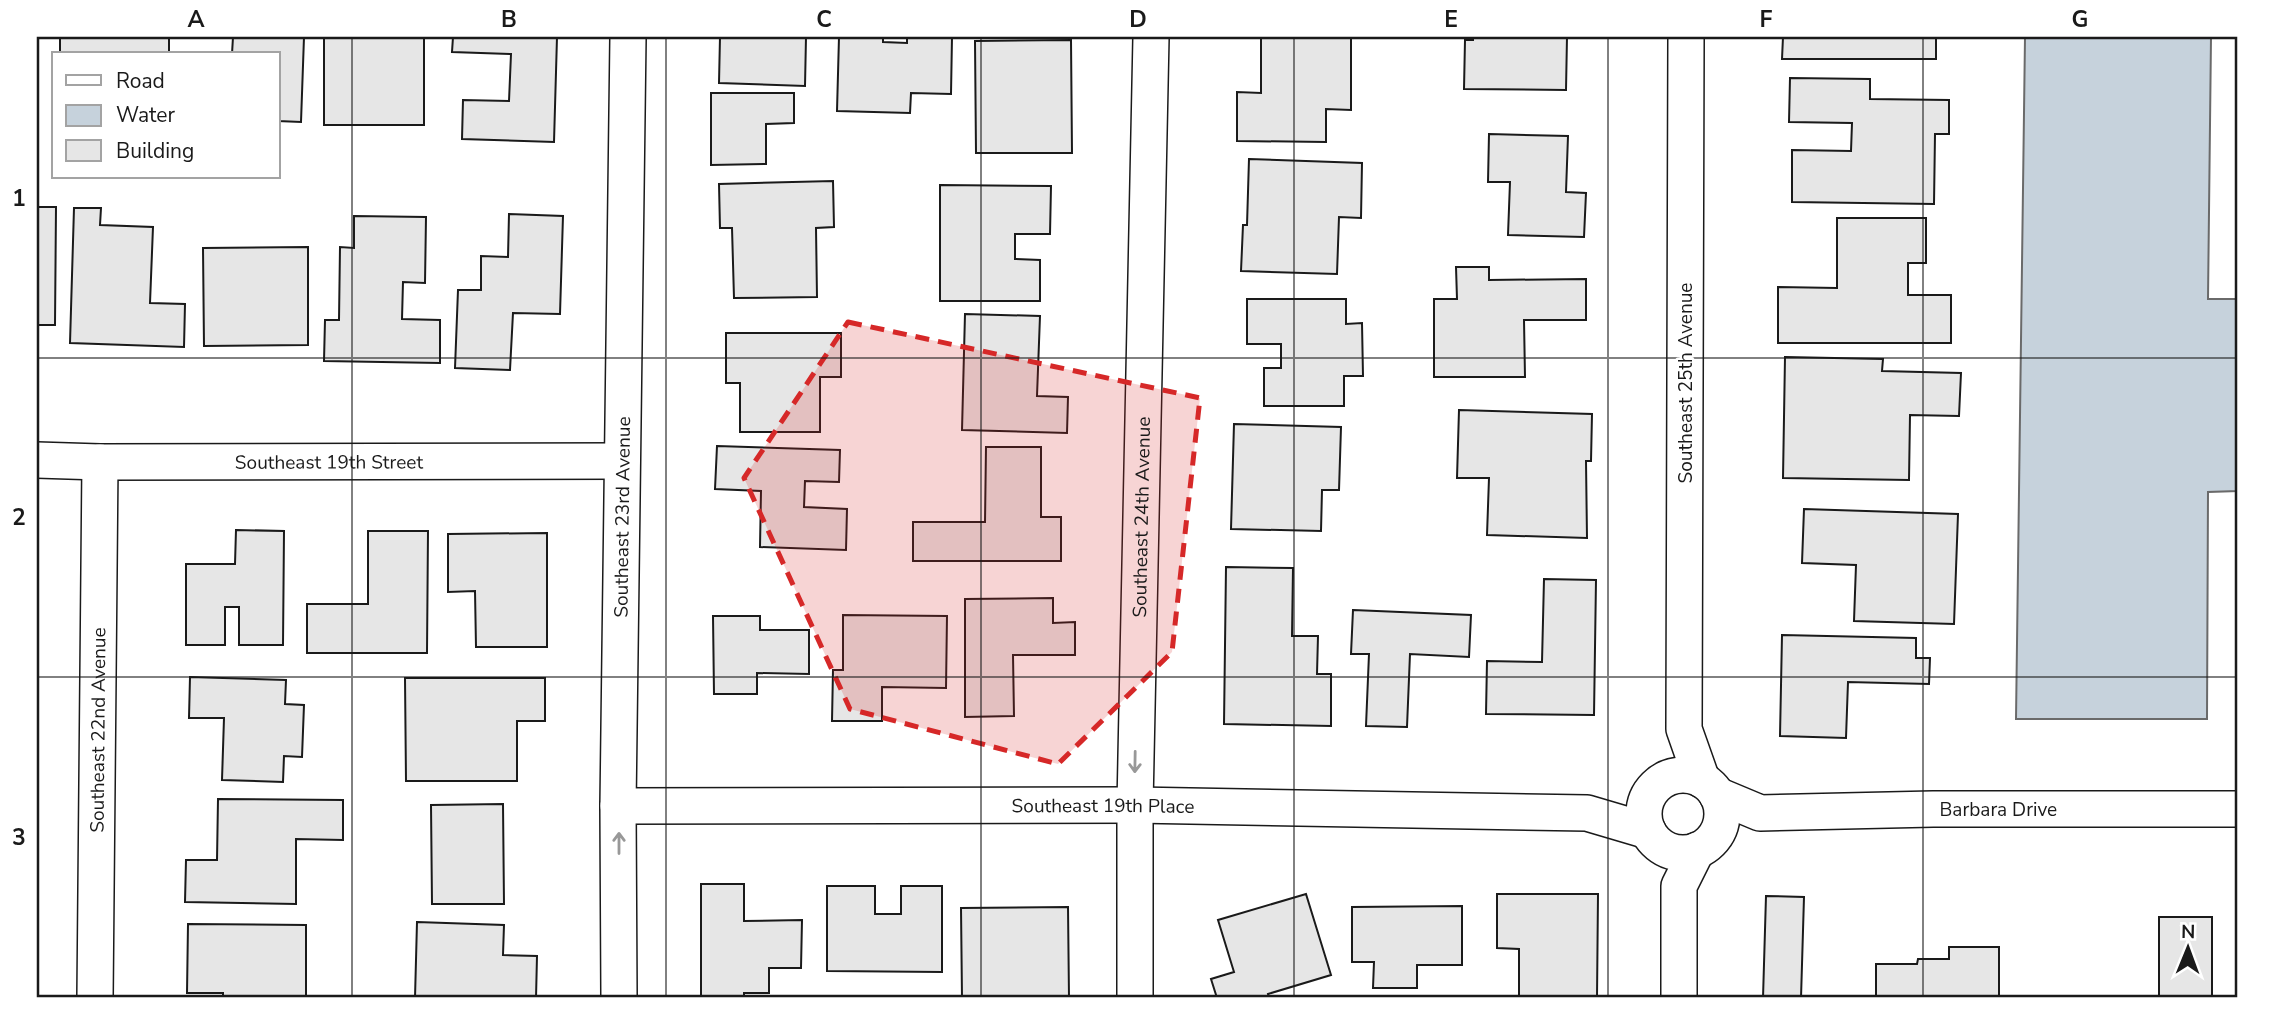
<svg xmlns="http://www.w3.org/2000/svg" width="2275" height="1035" font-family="'Nunito Sans',sans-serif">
<rect width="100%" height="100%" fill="#fff"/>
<polygon fill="#c6d2dc" stroke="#6a6a6a" stroke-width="2" points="2025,37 2211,37 2208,299 2238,299 2238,491 2208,492 2207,719 2016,719"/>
<g fill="#e6e6e6" stroke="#1a1a1a" stroke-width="2">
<rect x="60" y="37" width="109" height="17"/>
<polygon points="233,37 304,37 301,122 278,121 278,54 232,54"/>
<rect x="324" y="37" width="100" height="88"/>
<polygon points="453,37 557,37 554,142 462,139 463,100 509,101 511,54 452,52"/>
<polygon points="720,37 806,37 805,86 719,83"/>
<polygon points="839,37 883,37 883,42 907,43 907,37 952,37 951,94 911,93 910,113 837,111"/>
<polygon points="1261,37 1351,37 1351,110 1326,109 1326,142 1237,141 1237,92 1261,93"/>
<polygon points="1473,37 1567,37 1566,90 1464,89 1465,40 1473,40"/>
<polygon points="1783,37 1936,37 1936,59 1782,59"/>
<polygon points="1071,40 1072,153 976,153 975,41"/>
<polygon points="1790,78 1870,79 1870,99 1949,100 1949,134 1935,134 1934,204 1792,202 1792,150 1851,151 1852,123 1789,122"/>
<polygon points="711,93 794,93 794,123 766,124 766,164 711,165"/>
<polygon points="1489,134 1568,136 1566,192 1586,193 1584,237 1508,235 1510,182 1488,182"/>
<polygon points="1249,159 1362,163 1361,218 1339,217 1337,274 1241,271 1243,225 1247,225"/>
<polygon points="833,181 834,227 816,228 817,297 734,298 732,228 720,228 719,184"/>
<polygon points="940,185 1051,186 1050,234 1015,234 1015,259 1040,260 1040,301 940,301"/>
<polygon points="37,207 56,207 55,325 37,325"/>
<polygon points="74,208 101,208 100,225 153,227 150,303 185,304 184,347 70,343"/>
<polygon points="509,214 563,216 560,314 513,313 510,370 455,368 458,290 481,290 481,256 508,257"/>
<polygon points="354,216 426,217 425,283 403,282 402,319 440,320 440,363 324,361 325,320 339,320 340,247 354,248"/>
<polygon points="1837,218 1926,218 1926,263 1908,263 1908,295 1951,295 1951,343 1778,343 1778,287 1837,288"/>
<polygon points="308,247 308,345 204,346 203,248"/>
<polygon points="1456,267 1489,267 1489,280 1586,279 1586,320 1524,320 1525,377 1434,377 1434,299 1457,299"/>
<polygon points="1247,299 1346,299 1346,324 1362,323 1363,376 1344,376 1344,406 1264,406 1264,368 1281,368 1281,344 1247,344"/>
<polygon points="965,314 1040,316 1037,396 1068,397 1067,433 962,430"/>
<polygon points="726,333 841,333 841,377 820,377 820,432 740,432 740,383 726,383"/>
<polygon points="1785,357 1883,359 1882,371 1961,373 1959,416 1910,415 1909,480 1783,478"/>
<polygon points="1459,410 1592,414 1591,461 1586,461 1587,538 1487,535 1489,478 1457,478"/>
<polygon points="1234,424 1341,427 1339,490 1322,490 1321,531 1231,529"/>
<polygon points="717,446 840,450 839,482 805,481 804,507 847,509 846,550 760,547 761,491 715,489"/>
<polygon points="986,447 1041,447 1041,517 1061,517 1061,561 913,561 913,522 985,522"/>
<polygon points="1804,509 1958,514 1954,624 1854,621 1856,565 1802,563"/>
<polygon points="236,530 284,531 283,645 239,645 239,607 225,607 225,645 186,645 186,564 235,564"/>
<polygon points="368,531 428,531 427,653 307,653 307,604 368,604"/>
<polygon points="547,533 547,647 476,647 475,591 448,592 448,534"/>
<polygon points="1226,567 1293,568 1292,636 1318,636 1317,674 1331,674 1331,726 1224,724"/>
<polygon points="1544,579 1596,580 1594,715 1486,714 1487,661 1542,662"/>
<polygon points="1053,598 1053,623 1075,622 1075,655 1013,655 1014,716 965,717 965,599"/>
<polygon points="1353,610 1471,615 1469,657 1410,654 1407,727 1366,726 1369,654 1351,654"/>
<polygon points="843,615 947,616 946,688 882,687 882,721 832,721 833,670 843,670"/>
<polygon points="713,616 760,616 760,630 809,630 809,674 757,673 757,694 714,694"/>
<polygon points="1782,635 1916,638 1916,658 1930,658 1929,684 1848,682 1846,738 1780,736"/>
<polygon points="190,677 286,680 285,704 304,705 302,757 284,756 283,782 222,780 224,718 189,718"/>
<polygon points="405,678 545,678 545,721 517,721 517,781 406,781"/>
<polygon points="218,799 343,800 343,840 296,839 296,904 185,902 186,860 217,860"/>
<polygon points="503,804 504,904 432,904 431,805"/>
<polygon points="701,884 744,884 744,921 802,920 801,968 769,968 769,993 744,993 744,998 701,998"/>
<polygon points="827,886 875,886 875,914 901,914 901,886 942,886 942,972 827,971"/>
<polygon points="1306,894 1331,975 1268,994 1269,998 1217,998 1211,979 1234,972 1218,920"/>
<polygon points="1497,894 1598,894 1597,998 1519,998 1519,949 1497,948"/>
<polygon points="1766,896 1804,897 1801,998 1763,998"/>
<polygon points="1462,906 1462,965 1417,965 1417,988 1373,988 1374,962 1352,962 1352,907"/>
<polygon points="1068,907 1069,998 962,998 961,908"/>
<rect x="2159" y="917" width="53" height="81"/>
<polygon points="417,922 504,925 503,955 537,956 536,998 415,998"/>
<polygon points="188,924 306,925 306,997 223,998 223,993 187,993"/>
<polygon points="1949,947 1999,947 1999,998 1876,998 1876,964 1917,964 1918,959 1949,959"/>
</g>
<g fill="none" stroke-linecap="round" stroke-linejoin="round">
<g stroke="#1a1a1a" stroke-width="38">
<g id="minor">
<polyline points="1686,37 1684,729 1702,780"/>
<path id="s1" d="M37,460L100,462L622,461"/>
<circle cx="1683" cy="814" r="39"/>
<path id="s2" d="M1717,795L1760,813L1933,809H2238"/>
<path id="s3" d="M618,806L1135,805L1587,813L1648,831"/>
<path id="s4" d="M95,998L100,462"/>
<path id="s5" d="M619,998L618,806L628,37"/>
<path id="s6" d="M1135,998V805L1151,37"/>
<polyline points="1679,998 1679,886 1697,850"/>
</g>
</g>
<use href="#minor" stroke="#fff" stroke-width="35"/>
</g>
<defs><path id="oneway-shaft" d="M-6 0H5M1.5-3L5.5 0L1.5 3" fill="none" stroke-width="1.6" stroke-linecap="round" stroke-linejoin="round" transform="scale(1.75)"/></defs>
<g stroke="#989898">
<use href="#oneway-shaft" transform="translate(1135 762) rotate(91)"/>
<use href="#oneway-shaft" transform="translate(619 843) rotate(-90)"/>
</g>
<path fill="#d62828" fill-opacity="0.2" stroke="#d62828" stroke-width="5" stroke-dasharray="14 9" stroke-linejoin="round" d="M848,322L1200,398L1172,652L1058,764L850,709L744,478Z"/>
<path fill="none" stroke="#1a1a1a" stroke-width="2" stroke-opacity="0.55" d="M352,37V998M666,37V998M981,37V998M1294,37V998M1608,37V998M1923,37V998M37,358H2238M37,677H2238"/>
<g text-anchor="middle" stroke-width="5" stroke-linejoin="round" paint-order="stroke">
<g font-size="19" fill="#1a1a1a" stroke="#fff">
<text transform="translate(1685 383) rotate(-90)" y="7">Southeast 25th Avenue</text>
<text dy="7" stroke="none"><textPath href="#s1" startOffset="292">Southeast 19th Street</textPath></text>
<text dy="7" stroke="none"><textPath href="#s5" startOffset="481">Southeast 23rd Avenue</textPath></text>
<text dy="7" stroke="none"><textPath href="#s6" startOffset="481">Southeast 24th Avenue</textPath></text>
<text dy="7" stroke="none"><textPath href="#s4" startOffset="268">Southeast 22nd Avenue</textPath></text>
<text dy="7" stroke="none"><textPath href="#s3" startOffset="485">Southeast 19th Place</textPath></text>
<text dy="7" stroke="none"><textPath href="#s2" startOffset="285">Barbara Drive</textPath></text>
</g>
</g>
<rect width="2275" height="1035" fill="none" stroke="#ffffff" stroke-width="77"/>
<rect x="52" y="52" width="228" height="126" fill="#ffffff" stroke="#a3a3a3" stroke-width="2"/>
<rect x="66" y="75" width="35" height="10" fill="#ffffff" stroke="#a3a3a3" stroke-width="2"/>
<text x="116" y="88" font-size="21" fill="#1a1a1a">Road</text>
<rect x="66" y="105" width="35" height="21" fill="#c6d2dc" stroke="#a3a3a3" stroke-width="2"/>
<text x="116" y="122" font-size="21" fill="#1a1a1a">Water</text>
<rect x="66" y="140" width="35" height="21" fill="#e6e6e6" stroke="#a3a3a3" stroke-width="2"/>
<text x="116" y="158" font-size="21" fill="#1a1a1a">Building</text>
<g transform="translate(2188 948) rotate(1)" stroke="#ffffff" stroke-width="5" paint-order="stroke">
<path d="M0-5L12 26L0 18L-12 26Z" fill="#1a1a1a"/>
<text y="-10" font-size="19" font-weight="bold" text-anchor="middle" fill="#1a1a1a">N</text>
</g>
<rect x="38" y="38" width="2198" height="958" fill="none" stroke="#1a1a1a" stroke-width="2.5"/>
<g font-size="23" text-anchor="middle" font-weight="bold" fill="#1a1a1a">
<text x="196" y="27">A</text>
<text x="509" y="27">B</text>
<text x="824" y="27">C</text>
<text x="1138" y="27">D</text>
<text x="1451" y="27">E</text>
<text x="1766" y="27">F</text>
<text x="2080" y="27">G</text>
<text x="19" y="206">1</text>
<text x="19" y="525">2</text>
<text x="19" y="845">3</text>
</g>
</svg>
